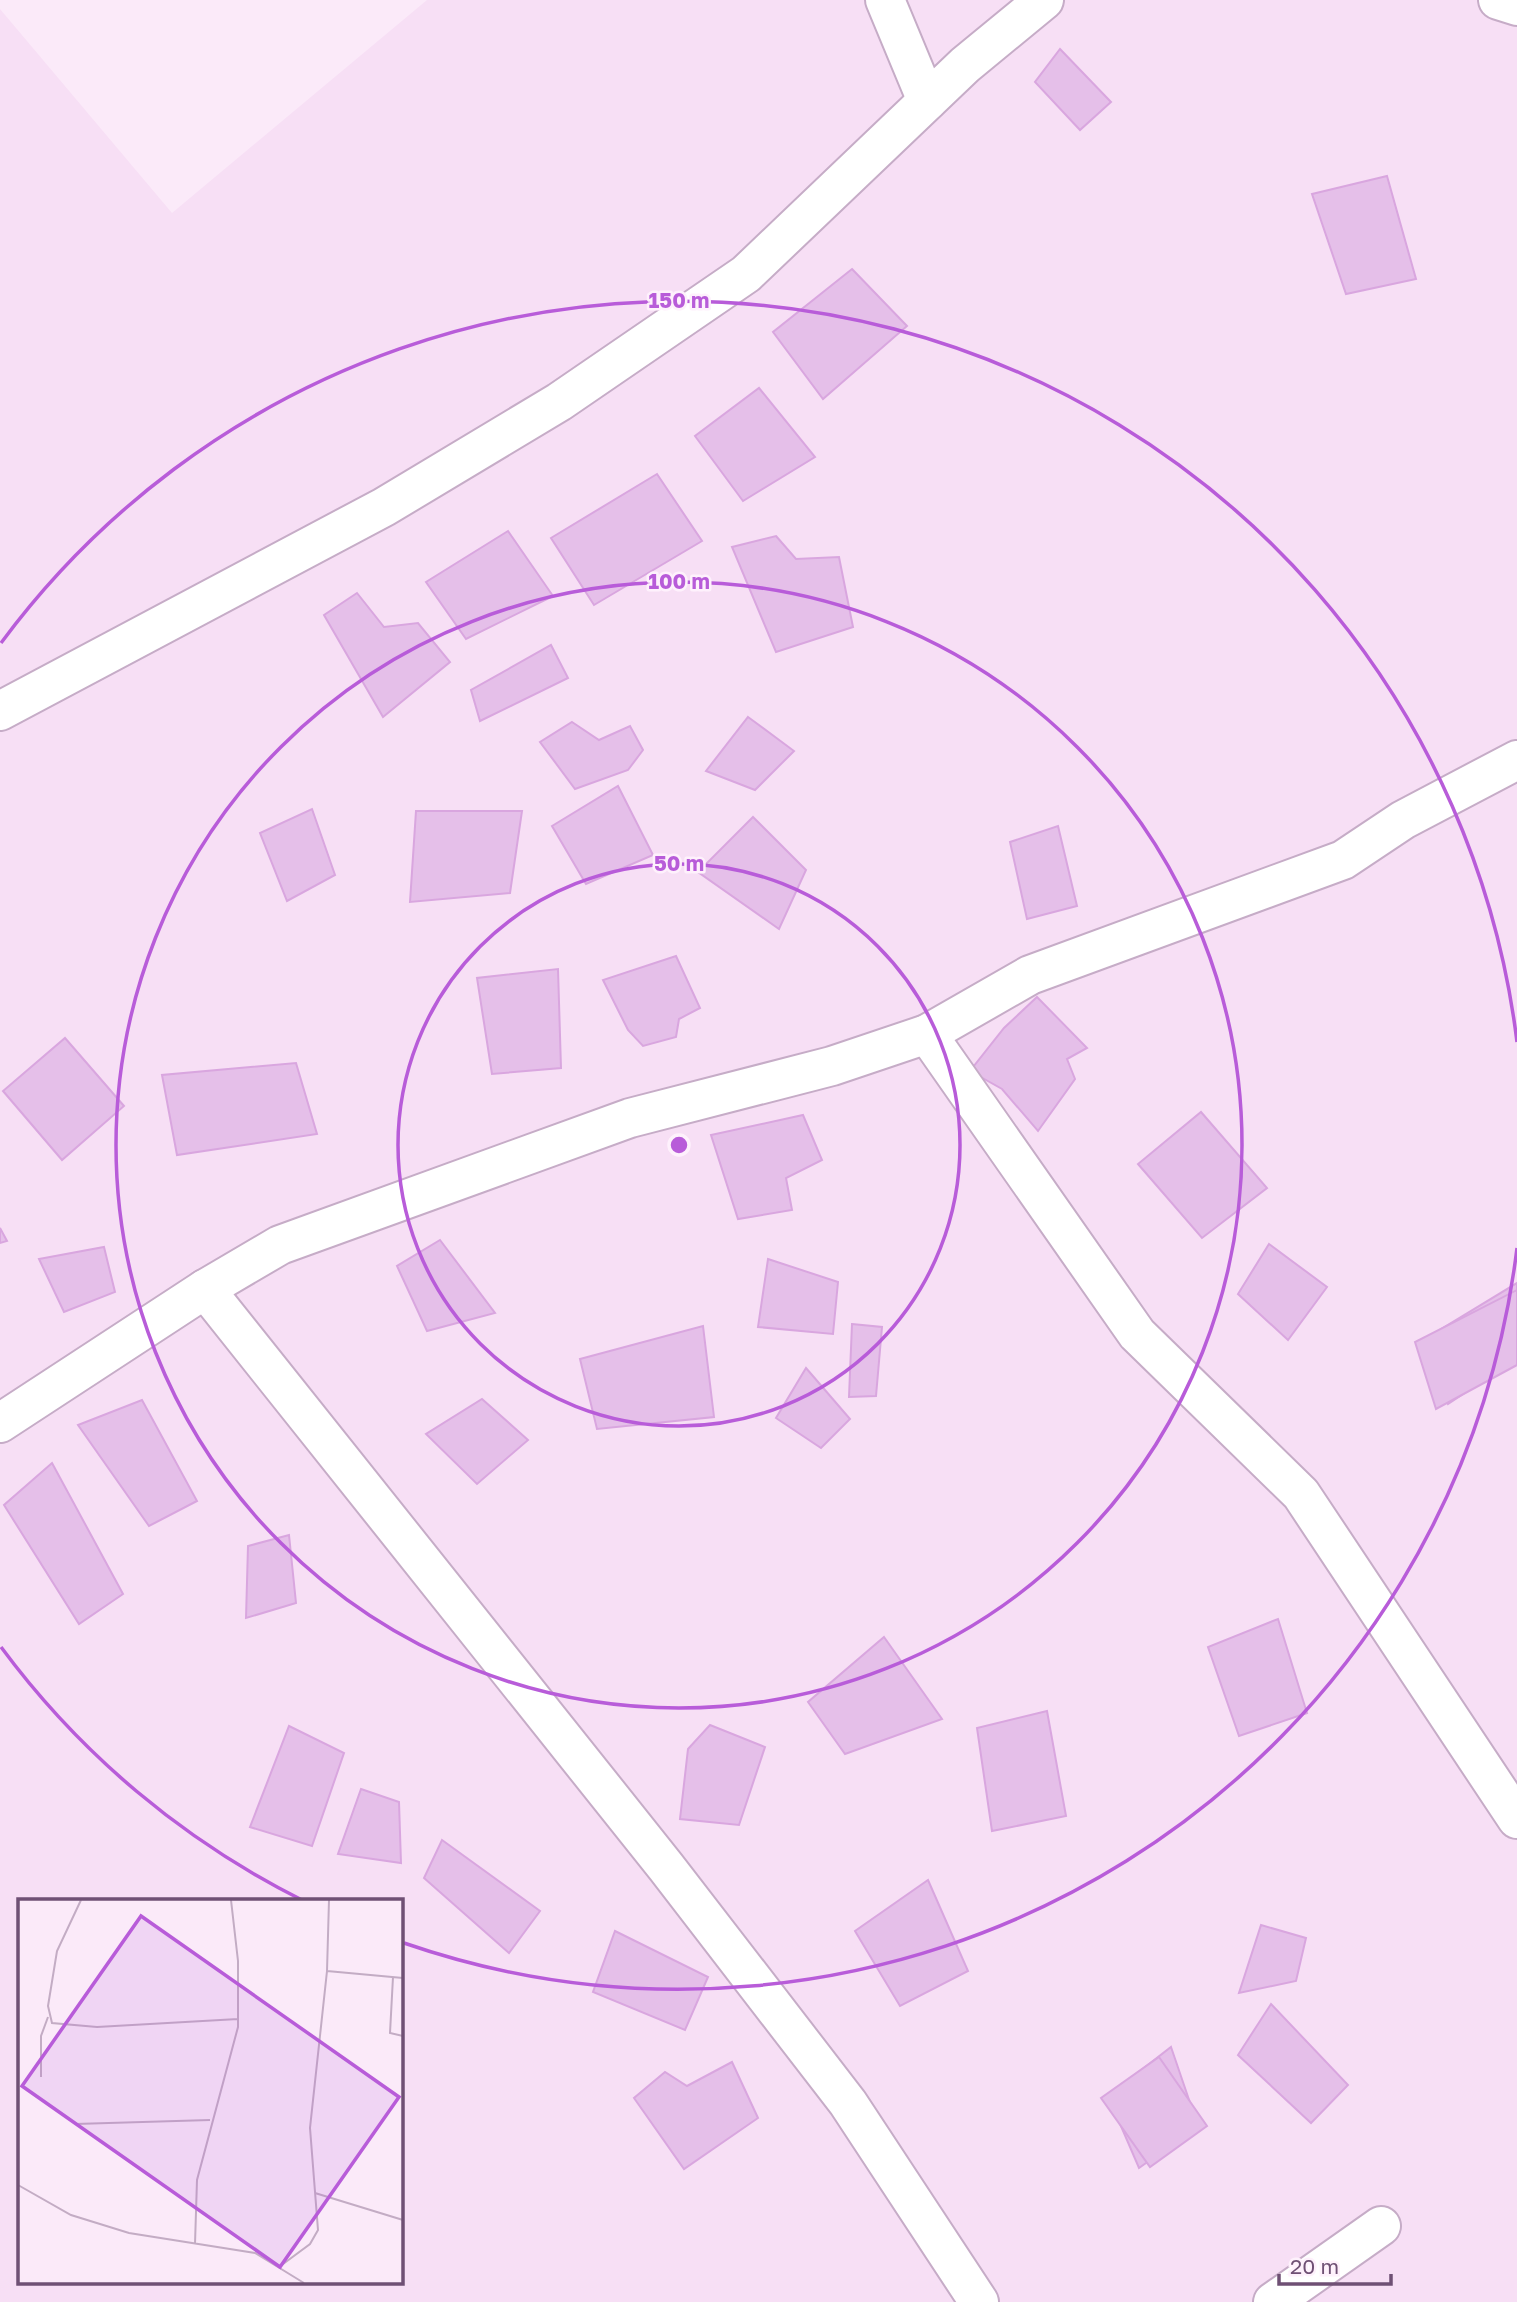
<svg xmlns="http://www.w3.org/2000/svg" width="1517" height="2302" font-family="'Golos Text',sans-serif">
<rect width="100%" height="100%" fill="#fbeaf9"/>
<path fill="#f7dff5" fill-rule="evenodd" d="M427,0H1517V2302H0V9L172,213ZM19,1901H401V2283H19Z"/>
<g fill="#e5bfe9" stroke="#d9a6df" stroke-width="2">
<polygon points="1060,49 1111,102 1080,130 1035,82"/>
<polygon points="1387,176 1416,279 1346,294 1312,194"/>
<polygon points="852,269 907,326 823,399 773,332"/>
<polygon points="759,388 815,457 743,501 695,436"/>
<polygon points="657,474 702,541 594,605 551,538"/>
<polygon points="508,531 553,596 466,639 426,582"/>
<polygon points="776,536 796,559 839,557 853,627 776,652 732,547"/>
<polygon points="357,593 384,627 418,623 450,662 383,717 324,615"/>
<polygon points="551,645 568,678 480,721 471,690"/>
<polygon points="748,717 794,751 755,790 706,771"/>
<polygon points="572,722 599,740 630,726 643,750 628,770 575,789 540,742"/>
<polygon points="618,786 653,855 586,884 552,826"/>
<polygon points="312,809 335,875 287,901 260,833"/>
<polygon points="416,811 522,811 510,893 410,902"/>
<polygon points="753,817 806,870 779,929 698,872"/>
<polygon points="1058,826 1077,906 1027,919 1010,842"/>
<polygon points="676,956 700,1008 679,1019 676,1037 643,1046 628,1030 603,980"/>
<polygon points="558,969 561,1068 492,1074 477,978"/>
<polygon points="1037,997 1087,1048 1067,1059 1075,1079 1038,1131 1002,1089 970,1071 1004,1028"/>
<polygon points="65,1038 124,1106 62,1160 3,1091"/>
<polygon points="296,1063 317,1134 177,1155 162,1075"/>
<polygon points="1201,1112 1267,1188 1202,1238 1138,1164"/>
<polygon points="803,1115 822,1160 786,1178 792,1210 738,1219 711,1135"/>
<polygon points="0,1228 7,1241 0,1243"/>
<polygon points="440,1240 495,1313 427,1331 397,1266"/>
<polygon points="1269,1244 1327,1287 1288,1340 1238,1294"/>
<polygon points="104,1247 115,1292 64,1312 39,1259"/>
<polygon points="768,1259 838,1282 833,1334 758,1327"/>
<polygon points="1517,1283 1517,1358 1448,1404 1420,1342"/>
<polygon points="1517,1290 1517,1365 1436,1409 1415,1342"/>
<polygon points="852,1324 882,1327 876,1396 849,1397"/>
<polygon points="703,1326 714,1417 597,1429 580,1359"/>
<polygon points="806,1368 850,1419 821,1448 776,1418"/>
<polygon points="482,1399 528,1440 477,1484 426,1434"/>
<polygon points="142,1400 197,1501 149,1526 78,1425"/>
<polygon points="52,1463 123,1594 79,1624 4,1505"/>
<polygon points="289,1535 296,1603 246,1618 248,1546"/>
<polygon points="1278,1619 1307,1713 1239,1736 1208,1647"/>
<polygon points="884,1637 942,1719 845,1754 808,1702"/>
<polygon points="1047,1711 1066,1816 992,1831 977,1728"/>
<polygon points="710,1725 765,1747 739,1825 680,1819 688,1749"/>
<polygon points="289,1726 344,1753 312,1846 250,1827"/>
<polygon points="361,1789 399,1802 401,1863 338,1854"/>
<polygon points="442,1840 540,1911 509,1953 424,1878"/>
<polygon points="928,1880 968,1971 900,2006 855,1931"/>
<polygon points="1261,1925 1306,1938 1296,1981 1239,1993"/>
<polygon points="615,1931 708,1977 685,2030 593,1992"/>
<polygon points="1271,2004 1348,2085 1311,2123 1238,2055"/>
<polygon points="1171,2047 1198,2126 1139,2168 1108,2096"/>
<polygon points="1159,2057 1207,2126 1150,2167 1101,2098"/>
<polygon points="732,2062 758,2118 684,2169 634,2098 665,2072 687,2086"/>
</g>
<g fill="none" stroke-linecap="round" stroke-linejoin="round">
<g stroke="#c6acc7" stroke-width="42">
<g id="minor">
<polyline points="885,0 927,101"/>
<polyline points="1498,0 1517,6"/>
<polyline points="0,711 384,507 559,402 746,274 965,65 1044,0"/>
<polyline points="927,1034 1137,1334 1301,1494 1517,1819"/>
<polyline points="205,1289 666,1867 848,2103 979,2302"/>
<polyline points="0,1423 205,1289 280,1245 630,1118 832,1066 927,1034 1030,975 1343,860 1403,820 1517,760"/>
<polyline points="1273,2302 1381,2226"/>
</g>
</g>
<use href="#minor" stroke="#fff" stroke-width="38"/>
</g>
<g fill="none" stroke="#b85cd9" stroke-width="3.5">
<circle cx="679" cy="1145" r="281"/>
<circle cx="679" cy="1145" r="563"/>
<path d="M1517 1248A844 844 0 0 1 404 1943M302 1900A844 844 0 0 1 1 1647M1 643A844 844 0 0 1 1517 1042"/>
</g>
<g transform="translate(18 1899)">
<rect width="385" height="385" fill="#fbeaf9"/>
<path fill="none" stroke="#c3acc4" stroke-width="2" d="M63,1L39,52L30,107L34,124L79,128L220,120M309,72L385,79M375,78L372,134L385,137M23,178V137L30,118M57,225L192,221M0,286L53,316L111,334L237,354L286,384M297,294L385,321M177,345L179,281L220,128V62L213,1M261,368L292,345L300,331L292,229L309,72L311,1"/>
<path fill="#b85cd9" fill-opacity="0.15" stroke="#b85cd9" stroke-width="3.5" d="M123,17L381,198L262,368L4,187Z"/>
<rect width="385" height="385" fill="none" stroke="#6f5074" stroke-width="3.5"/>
</g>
<circle cx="679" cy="1145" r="10" fill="#b85cd9" stroke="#fef1fc" stroke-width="3.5"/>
<g font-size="21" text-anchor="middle" font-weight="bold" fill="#b85cd9" stroke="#fef1fc" stroke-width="5" stroke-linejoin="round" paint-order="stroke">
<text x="679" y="308">150 m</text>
<text x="679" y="589">100 m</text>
<text x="679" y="871">50 m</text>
</g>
<path d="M1279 2274v10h112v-10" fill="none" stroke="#6f5074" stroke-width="3.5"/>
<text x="1290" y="2274" font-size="21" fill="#6f5074" stroke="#fef1fc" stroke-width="5" paint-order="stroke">20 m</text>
</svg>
